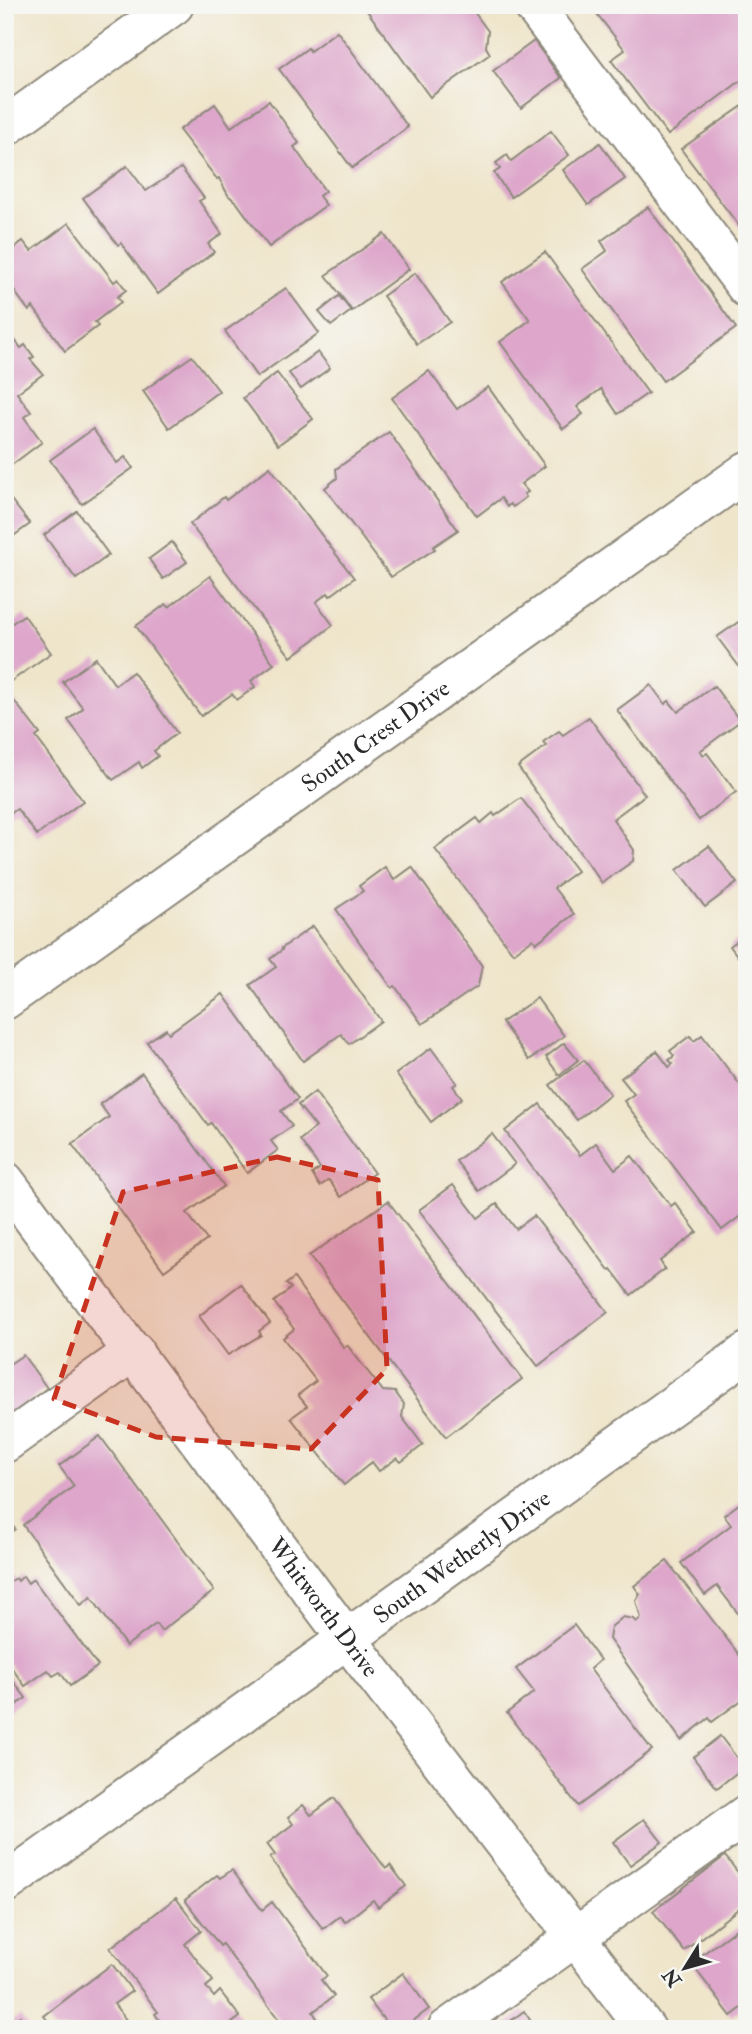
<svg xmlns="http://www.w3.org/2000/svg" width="752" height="2034" font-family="'IM FELL Double Pica',serif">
<rect width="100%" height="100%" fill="#f6f6f2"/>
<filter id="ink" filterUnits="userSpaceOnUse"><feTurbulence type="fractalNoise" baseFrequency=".0143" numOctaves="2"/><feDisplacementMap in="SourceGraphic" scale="14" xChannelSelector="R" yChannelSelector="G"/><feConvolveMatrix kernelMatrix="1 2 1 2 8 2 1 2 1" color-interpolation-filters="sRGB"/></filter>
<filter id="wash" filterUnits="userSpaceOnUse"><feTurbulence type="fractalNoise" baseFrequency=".00686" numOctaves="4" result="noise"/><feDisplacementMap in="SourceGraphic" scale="28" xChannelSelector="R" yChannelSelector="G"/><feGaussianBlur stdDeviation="1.57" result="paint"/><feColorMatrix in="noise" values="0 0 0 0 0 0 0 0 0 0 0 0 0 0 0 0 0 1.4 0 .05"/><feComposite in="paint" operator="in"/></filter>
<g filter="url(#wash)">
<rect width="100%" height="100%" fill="#efe5cb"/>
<g id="blocks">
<g fill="#dda6ca">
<polygon points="363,5 469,5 488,31 486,47 490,54 430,97"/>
<polygon points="590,5 747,5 747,76 668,135 611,60 625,50"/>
<polygon points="337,31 408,127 352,168 279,69 308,48 310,51"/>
<polygon points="534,41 561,78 521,108 493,71"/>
<polygon points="269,101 299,143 294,147 325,191 319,196 326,205 269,247 237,203 228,195 219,178 217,179 179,130 215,104 231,127"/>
<polygon points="747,103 747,227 742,230 681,149"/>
<polygon points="551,131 569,155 511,197 494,173 500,169 496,163 507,155 511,161"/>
<polygon points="600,143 625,179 588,205 563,170"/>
<polygon points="127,166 146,191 181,168 204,198 199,201 222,234 208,244 214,252 158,294 121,243 118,245 83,198"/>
<polygon points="648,207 736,328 663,381 582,269 607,251 601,241"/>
<polygon points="69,223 114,282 118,279 126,290 117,297 121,302 95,322 98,326 65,351 33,307 29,311 9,284 5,287 5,255 23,241 31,251"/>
<polygon points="384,234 409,269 352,311 326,275"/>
<polygon points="545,252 648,393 618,414 601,389 577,407 583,414 563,429 500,342 530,320 502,282"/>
<polygon points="415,273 450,322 417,344 383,296"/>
<polygon points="286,288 319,333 257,377 225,331"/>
<polygon points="339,296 351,311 331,326 319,312"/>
<polygon points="5,327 21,348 25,345 34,357 30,359 43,374 17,393 31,412 24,417 42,442 5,470"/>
<polygon points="318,352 330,368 301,389 289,373"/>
<polygon points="192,356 219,391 169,428 143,391"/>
<polygon points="429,371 457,409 488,387 545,466 521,484 528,492 524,494 526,497 513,507 510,504 507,507 501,498 477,516 392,398"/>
<polygon points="277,373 313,419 278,445 243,398"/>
<polygon points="93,429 117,463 125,457 133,468 82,504 50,460"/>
<polygon points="389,432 458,530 433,547 435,549 391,577 325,488 337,478 336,469"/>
<polygon points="270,467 354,578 330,596 328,593 316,602 333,625 291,657 190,524 224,497 226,500"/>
<polygon points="5,492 30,524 5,542"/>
<polygon points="77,511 109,555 76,579 44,535"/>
<polygon points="172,542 187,562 163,579 149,559"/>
<polygon points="210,576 274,664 251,681 255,687 237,700 232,694 201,716 136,626 166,604 169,607"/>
<polygon points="24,615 51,653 10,682 5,676 5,628"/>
<polygon points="747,616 747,677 717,637"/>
<polygon points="96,658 115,685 133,672 177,733 154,751 158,756 142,768 139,762 113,780 68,720 83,708 63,682"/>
<polygon points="651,685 665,704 669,701 678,712 714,686 740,721 700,751 704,755 707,753 736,792 699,820 617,710"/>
<polygon points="5,689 40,734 36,737 83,801 37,835 17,809 5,817"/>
<polygon points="589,717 645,795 613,819 634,850 633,861 602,883 518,767 546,746 543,742 559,731 563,735"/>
<polygon points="521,798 577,871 554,888 574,914 536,943 533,939 513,953 435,849 477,818 481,823 493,813 495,816"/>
<polygon points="709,846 737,883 705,907 677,870"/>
<polygon points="385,867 394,880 412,867 482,966 478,986 422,1024 395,986 392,988 336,909 363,891 359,886"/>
<polygon points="313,926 381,1021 349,1044 341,1034 303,1061 250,985 276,967 270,959 282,950 282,948"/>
<polygon points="747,934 747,969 730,946"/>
<polygon points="223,994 298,1099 281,1111 292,1126 271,1141 278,1150 247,1173 211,1123 208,1125 147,1042 166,1029 169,1033"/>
<polygon points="537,998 564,1036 529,1060 502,1022"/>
<polygon points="702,1035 747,1094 747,1211 722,1230 624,1101 634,1094 621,1078 657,1051 669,1067 673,1064 669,1060 674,1056 670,1051 690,1036 694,1041"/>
<polygon points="564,1043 578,1060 559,1075 546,1057"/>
<polygon points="431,1048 457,1083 453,1086 462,1098 431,1122 396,1074"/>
<polygon points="584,1060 610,1094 577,1120 550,1085"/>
<polygon points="142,1073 224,1186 187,1213 207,1240 164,1271 72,1144 109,1117 100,1104"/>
<polygon points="315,1092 374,1173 341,1197 329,1180 320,1186 312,1174 320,1168 300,1140 316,1127 298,1105"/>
<polygon points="540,1104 580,1155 596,1143 615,1169 632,1156 671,1206 675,1203 697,1232 660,1261 665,1269 631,1295 611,1269 609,1270 505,1131"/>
<polygon points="492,1134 515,1164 479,1191 456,1161"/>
<polygon points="453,1185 478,1218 497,1204 516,1229 534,1216 608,1312 538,1366 419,1210"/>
<polygon points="388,1201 522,1379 446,1437 309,1256"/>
<polygon points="294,1278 344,1348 347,1345 383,1391 395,1392 404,1404 402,1417 423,1445 401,1462 397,1458 379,1471 372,1462 344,1485 291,1418 307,1406 298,1395 316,1381 283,1338 294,1329 274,1302 291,1288 286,1284"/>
<polygon points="241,1284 270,1323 259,1331 261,1335 228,1355 199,1316"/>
<polygon points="23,1355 47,1388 9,1416 5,1411 5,1367"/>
<polygon points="100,1436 214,1591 161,1631 156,1624 126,1646 91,1597 81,1605 23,1525 74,1486 59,1466"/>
<polygon points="747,1498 747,1625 717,1586 705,1595 681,1563 731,1525 724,1515"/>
<polygon points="5,1516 15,1529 5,1537"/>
<polygon points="667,1561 747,1665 747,1696 712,1722 709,1718 681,1740 609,1639 611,1627 623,1617 633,1619 636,1622 641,1618 636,1601 640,1594 634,1586"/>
<polygon points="23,1576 28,1583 33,1579 98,1666 70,1686 60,1672 53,1676 48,1670 25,1686 5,1659 5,1585 16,1578 18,1581"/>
<polygon points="574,1625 600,1660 590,1669 652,1750 578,1806 507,1713 534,1692 516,1669"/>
<polygon points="5,1670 26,1698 5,1713"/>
<polygon points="720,1736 744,1767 717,1788 693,1757"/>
<polygon points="334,1798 386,1869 390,1865 406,1886 378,1907 373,1900 345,1922 340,1916 323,1929 270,1858 275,1855 267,1844 293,1824 288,1817 303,1805 311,1815"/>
<polygon points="644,1819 662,1842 630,1865 613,1842"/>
<polygon points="725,1856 747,1884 747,1902 684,1951 653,1911"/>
<polygon points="232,1870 262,1910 272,1902 327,1976 321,1980 334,1996 313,2012 317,2018 302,2029 286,2029 222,1944 220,1946 185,1900 217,1875 220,1878"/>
<polygon points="176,1898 201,1931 185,1944 213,1981 206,1987 214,1997 220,1991 240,2017 232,2023 237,2029 166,2029 155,2014 158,2012 110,1948"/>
<polygon points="747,1921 747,2004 731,2016 691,1963"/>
<polygon points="112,1964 132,1991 114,2004 133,2029 54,2029 44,2016"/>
<polygon points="403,1973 429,2009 402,2029 391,2029 368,1999"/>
<polygon points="524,2011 536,2029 500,2029"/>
<polygon points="20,2016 29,2029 5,2029 5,2027"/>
</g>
</g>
</g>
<g filter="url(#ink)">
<use href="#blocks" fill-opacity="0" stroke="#8d887b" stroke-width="2"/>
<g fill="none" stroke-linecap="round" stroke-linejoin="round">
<g stroke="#8d887b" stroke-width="42">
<g id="minor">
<polyline points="533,5 747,288"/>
<polyline points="5,127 174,5"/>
<path id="s1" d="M5,1000L747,471"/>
<path id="s2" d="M5,1181L347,1639L646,2029"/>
<polyline points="5,1443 134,1351"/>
<path id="s3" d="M5,1884L747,1352"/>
<polyline points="447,2029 747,1814"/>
</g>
</g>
<use href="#minor" stroke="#fff" stroke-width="38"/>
</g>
</g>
<path fill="#c8321e" fill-opacity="0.2" stroke="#c8321e" stroke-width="5" stroke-dasharray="14 9" stroke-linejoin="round" d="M277,1157L378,1180L387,1369L311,1449L156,1437L54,1399L123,1192Z"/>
<g text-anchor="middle" stroke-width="7" stroke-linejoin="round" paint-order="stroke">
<g font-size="24" fill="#2b2b2b" stroke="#f6f6f2">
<text dy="8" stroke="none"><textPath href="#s1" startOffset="455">South Crest Drive</textPath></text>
<text dy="8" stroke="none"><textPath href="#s3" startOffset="562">South Wetherly Drive</textPath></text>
<text dy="8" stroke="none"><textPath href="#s2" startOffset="532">Whitworth Drive</textPath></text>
</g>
</g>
<rect width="752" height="2034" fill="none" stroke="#f6f6f2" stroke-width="28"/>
<g transform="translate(685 1968) rotate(233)" stroke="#f6f6f2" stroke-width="5" paint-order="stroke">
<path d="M0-5L12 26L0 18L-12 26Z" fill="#2b2b2b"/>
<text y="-10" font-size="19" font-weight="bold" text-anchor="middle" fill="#2b2b2b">N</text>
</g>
</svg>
